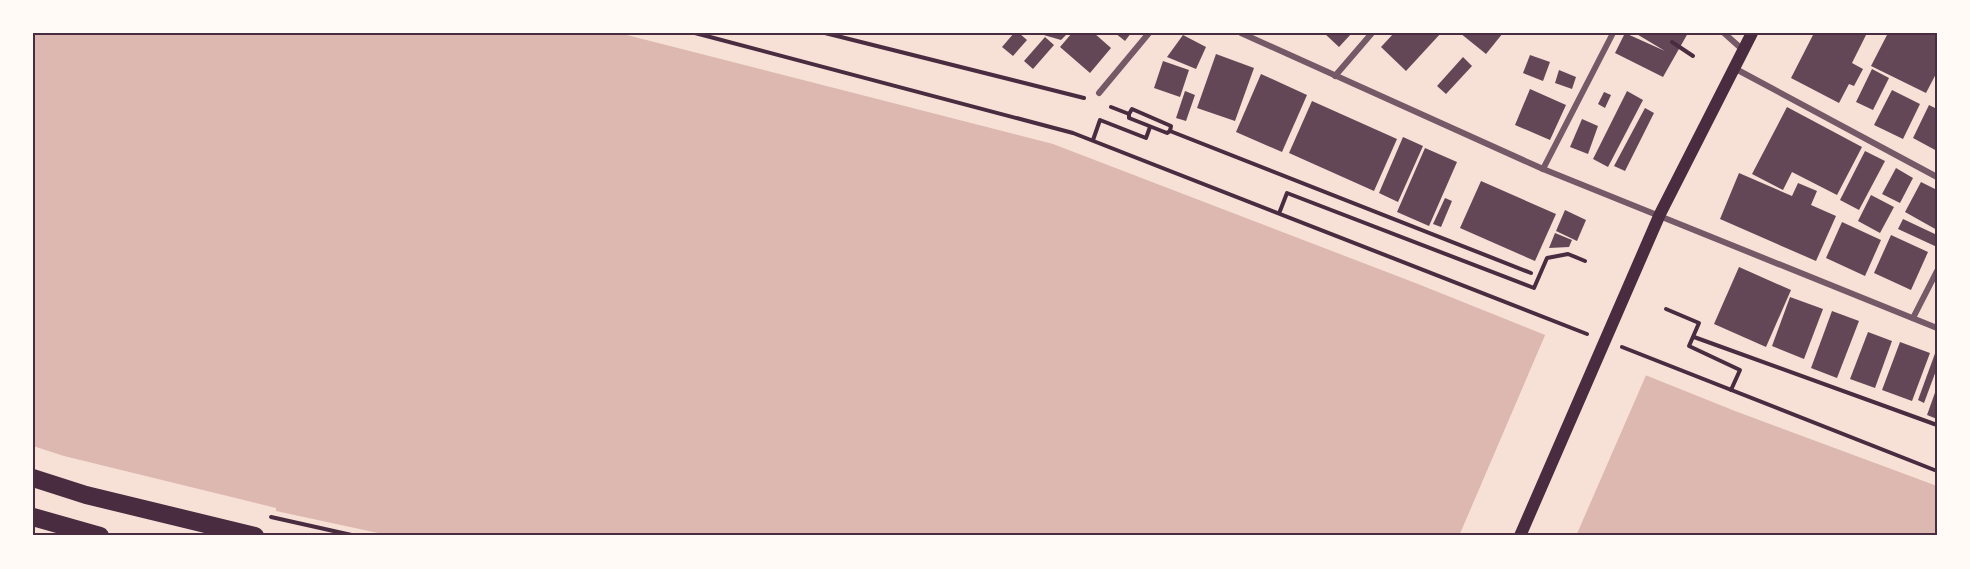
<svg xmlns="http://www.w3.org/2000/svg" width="1970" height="569" font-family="'Nunito Sans',sans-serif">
<rect width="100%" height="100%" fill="#f7e1d7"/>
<polygon fill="#dcb8b0" points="33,33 619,33 1053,144 1418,284 1735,411 1937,486 1937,536 392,536 276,511 276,508 64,456 33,446"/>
<polygon fill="#f7e1d7" points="1546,333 1647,373 1576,536 1459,536"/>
<g fill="#644757">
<polygon points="1014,33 1019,33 1027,40 1013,56 1002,47"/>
<polygon points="1037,33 1068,33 1061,40"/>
<polygon points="1072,33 1094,33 1111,48 1090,73 1060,47"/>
<polygon points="1115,33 1131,33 1125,41"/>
<polygon points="1324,33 1352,33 1339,47"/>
<polygon points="1394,33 1441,33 1406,71 1381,47"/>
<polygon points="1460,33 1503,33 1486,54"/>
<polygon points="1625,33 1665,51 1635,33 1688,33 1663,77 1615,53"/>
<polygon points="1814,33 1867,33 1852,63 1863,69 1854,86 1849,84 1839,103 1791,78"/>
<polygon points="1888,33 1933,33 1937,36 1937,72 1926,93 1871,66"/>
<polygon points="1183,35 1206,47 1196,69 1167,57"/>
<polygon points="1045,37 1054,45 1033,69 1024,61"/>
<polygon points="1216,54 1254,68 1235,121 1197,108"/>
<polygon points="1530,55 1550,62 1543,81 1523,73"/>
<polygon points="1463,57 1472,66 1446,94 1437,86"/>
<polygon points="1163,61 1189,70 1180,97 1154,88"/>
<polygon points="1872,69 1889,78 1873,110 1856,102"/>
<polygon points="1559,70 1576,77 1572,89 1555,83"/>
<polygon points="1261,74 1307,95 1282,152 1236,132"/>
<polygon points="1530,89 1566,105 1550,140 1515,125"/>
<polygon points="1892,90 1920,104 1903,139 1874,125"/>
<polygon points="1185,91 1195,95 1186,121 1176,118"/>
<polygon points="1627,91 1643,100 1608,167 1593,159"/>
<polygon points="1604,92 1611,95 1605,108 1598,104"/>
<polygon points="1312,101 1397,139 1374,191 1289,153"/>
<polygon points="1929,105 1937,109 1937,151 1913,138"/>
<polygon points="1787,107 1862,147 1837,195 1792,172 1783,190 1752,174"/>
<polygon points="1645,108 1654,113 1625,171 1614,166"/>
<polygon points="1582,119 1598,126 1588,154 1570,147"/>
<polygon points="1403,137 1423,146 1398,202 1379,193"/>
<polygon points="1425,148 1457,162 1429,226 1397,212"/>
<polygon points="1865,151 1885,161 1859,210 1840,200"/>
<polygon points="1896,168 1913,178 1900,203 1882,194"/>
<polygon points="1739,173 1792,196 1798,183 1817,191 1811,205 1836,216 1816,261 1720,219"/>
<polygon points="1481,181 1556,214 1535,261 1460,228"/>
<polygon points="1921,182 1937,190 1937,230 1905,212"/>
<polygon points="1871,195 1894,207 1880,233 1858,221"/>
<polygon points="1445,198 1452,201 1441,227 1433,224"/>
<polygon points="1565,210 1586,220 1577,241 1556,231"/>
<polygon points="1903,219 1937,235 1937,247 1898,229"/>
<polygon points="1842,222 1881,240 1865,276 1826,258"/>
<polygon points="1555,233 1572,240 1569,247 1549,248"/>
<polygon points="1891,235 1928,252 1911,290 1874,273"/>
<polygon points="1739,267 1791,290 1766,347 1714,324"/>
<polygon points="1790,297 1823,309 1804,359 1772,346"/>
<polygon points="1832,311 1859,321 1837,378 1811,368"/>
<polygon points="1868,332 1892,341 1875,388 1850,379"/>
<polygon points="1900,342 1930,353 1912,401 1882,390"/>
<polygon points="1937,348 1937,368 1924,403 1918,400"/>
<polygon points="1937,387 1937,419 1927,415"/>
</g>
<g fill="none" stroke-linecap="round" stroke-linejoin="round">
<g stroke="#4a2c40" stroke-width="4">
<polyline points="695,33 1073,133 1587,334"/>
<polyline points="825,33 1084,98"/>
<polyline points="1672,42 1693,56"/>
<polyline points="1111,107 1129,114 1132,109 1171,126 1170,131 1531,273"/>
<polyline points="1129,114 1129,118 1167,133 1170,131"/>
<polyline points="1093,140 1100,120 1146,138 1150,127"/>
<polyline points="1280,211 1287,193 1534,288 1547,258 1568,254 1585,261"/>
<polyline points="1666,309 1699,323 1689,346 1740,370 1731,390"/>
<polyline points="1694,337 1937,425"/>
<polyline points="1622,347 1937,471"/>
<polyline points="271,517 356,536"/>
</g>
<g stroke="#755966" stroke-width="6">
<polyline points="1241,33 1543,169 1937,328"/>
<polyline points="1724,33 1743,50"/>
<polyline points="1734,68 1937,177"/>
<polyline points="1335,76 1372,33"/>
<polyline points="1099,93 1149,33"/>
<polyline points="1543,169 1613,33"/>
<polyline points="1913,318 1937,271"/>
</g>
<polyline stroke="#4a2c40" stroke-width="12" points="1520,536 1660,214 1752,33"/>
<g stroke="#4a2c40" stroke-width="18">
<polyline points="33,478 86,495 255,536"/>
<polyline points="33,517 100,536"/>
</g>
</g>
<rect width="1970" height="569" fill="none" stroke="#fffaf5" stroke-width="69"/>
<rect x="34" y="34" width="1902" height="500" fill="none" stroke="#4a2c40" stroke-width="2"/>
</svg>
